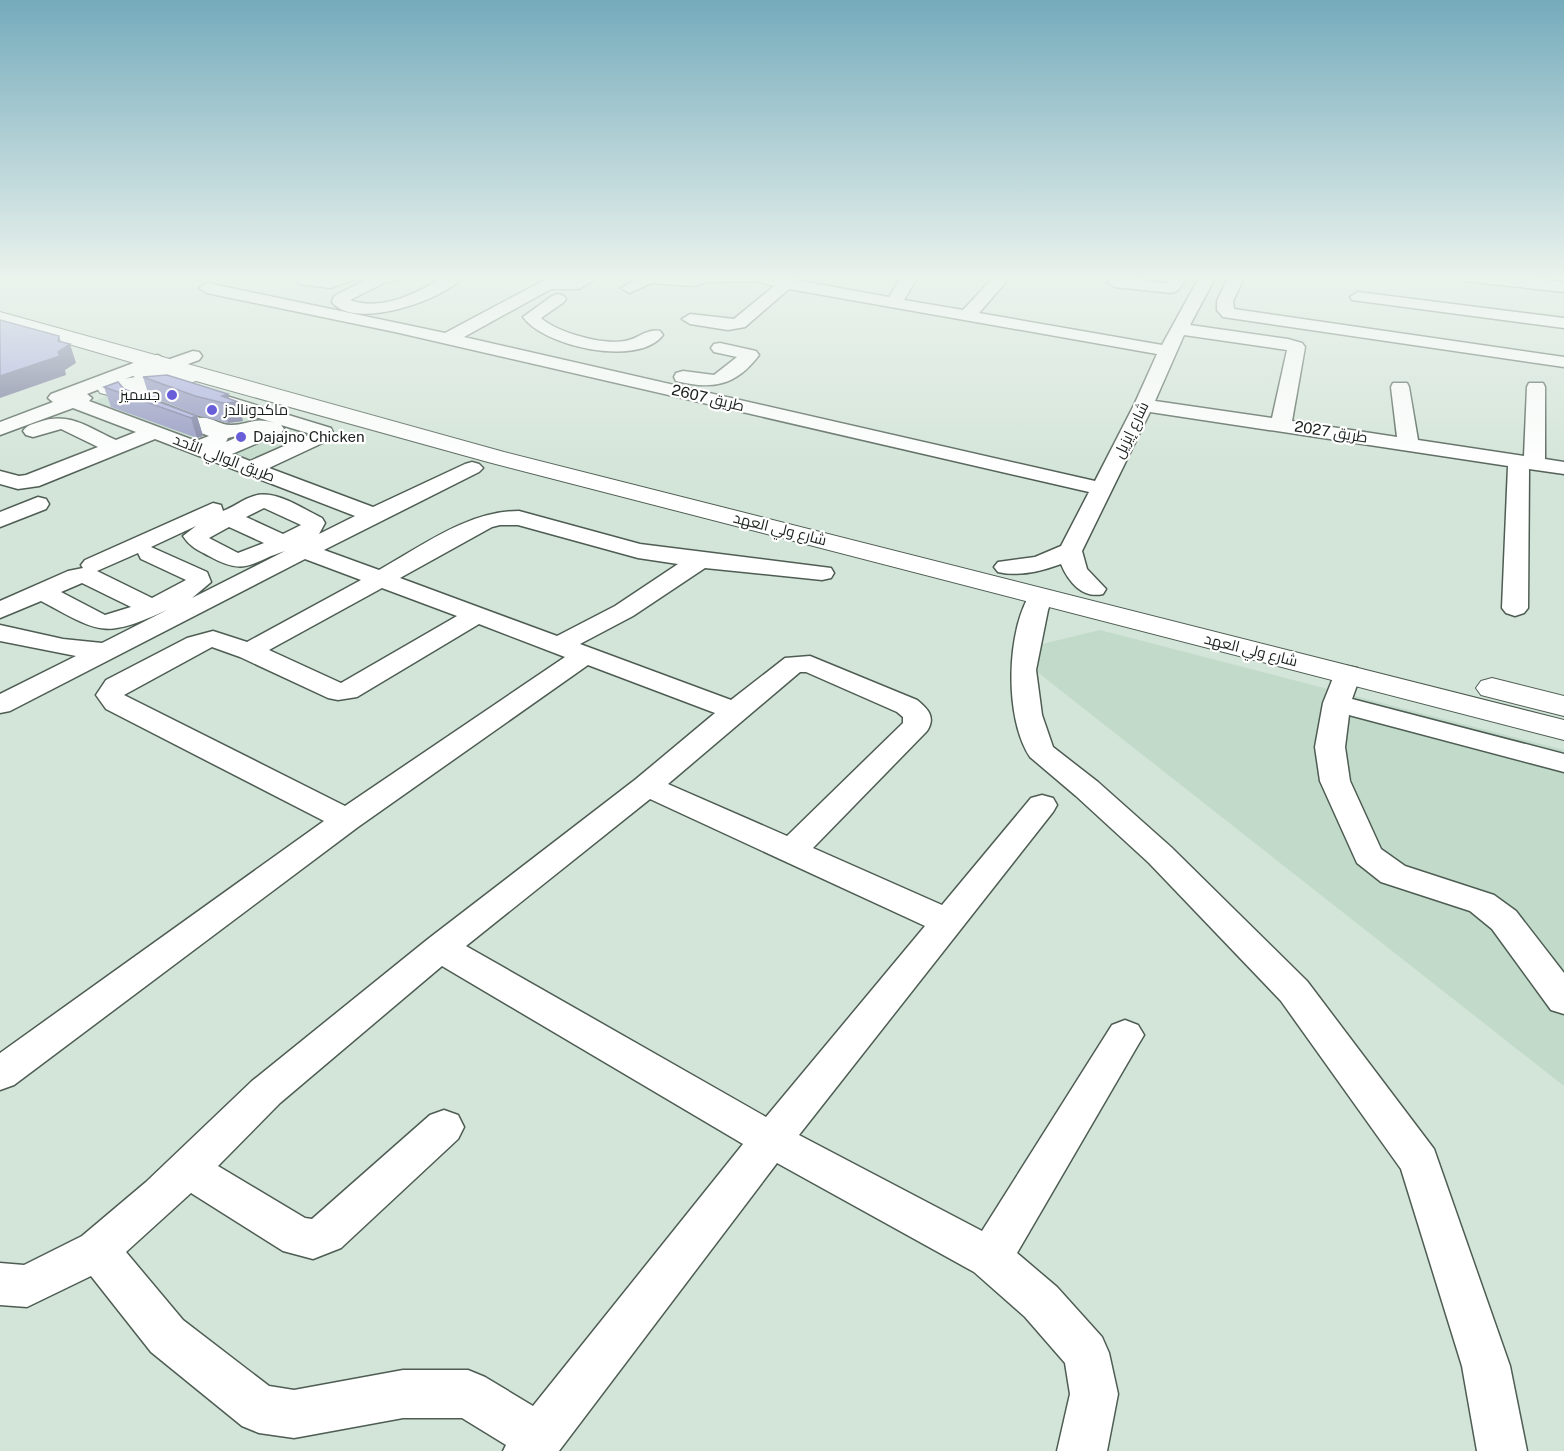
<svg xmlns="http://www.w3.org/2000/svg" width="1564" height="1451" font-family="'Public Sans',Cairo,sans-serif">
<rect width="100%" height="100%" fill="#d3e4d8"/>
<g fill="#c2dac9">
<polygon points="161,382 313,425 338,431 247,471 72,410 109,395"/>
<polygon points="1100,630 1564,750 1564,1086 1036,671 1038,645"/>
</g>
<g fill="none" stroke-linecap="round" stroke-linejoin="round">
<g stroke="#4e5d53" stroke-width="3">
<g id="minor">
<path d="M305,276C323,278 341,275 359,276L356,279L330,288L299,284L297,281Z"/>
<path d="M374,276H409L406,279L384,283L350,300C375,310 406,298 428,286C434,283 439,278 445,276C450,274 458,276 464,276C445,300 354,331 332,302L334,296Z"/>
<path d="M552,276H571L566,281L581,276H601L579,289H551L464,337L1095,481L1134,405L1157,354L789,289L745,327L728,330L690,324L682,319L690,314L734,319L774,286L756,281L709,282L694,286L652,283L629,293L621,288L642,276H773L889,297L902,276H918L904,300L963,310L995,276H1011L979,313L1162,345L1200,276H1216L1190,325L1288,339L1302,343L1305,347L1292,421L1397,437L1391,387L1393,383H1407L1409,387L1418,440L1524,456L1527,387L1529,383H1543L1545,387V459L1564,462V474L1529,469L1528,608L1524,613L1515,616L1506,613L1502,608L1508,466L1150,412L1082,551L1087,569L1106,589L1103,594C1082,599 1068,581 1061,564C1042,571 1018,577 998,572L994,567L998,562L1035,557L1061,546L1089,492L395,332L207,293L199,288L207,283L445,333ZM1184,335L1287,350L1272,418L1155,401Z"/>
<polygon points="1180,276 1186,280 1177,291 1171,293 1115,287 1107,282 1115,277 1167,283 1172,277"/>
<polygon points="1229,276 1245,276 1233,301 1234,309 1564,357 1564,367 1223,317 1217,310 1217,301"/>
<polygon points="1455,276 1503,276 1564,282 1564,292 1463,281"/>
<polygon points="1358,292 1564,318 1564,328 1352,300 1350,297"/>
<path d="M558,294L564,296L566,299L564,302L541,318C558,333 603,345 625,341C638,339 647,328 660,331L663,335C638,368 543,346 523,317L552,296Z"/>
<path d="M720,343L756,351L759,355C736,386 712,390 676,381L674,377L676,373L683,371L714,375L737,357L714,352L711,348L714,344Z"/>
<path d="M193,351L199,352L202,356L199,360L142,381L133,376L87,394L92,398L89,401L196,441L209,436L131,406L121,394L123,390L144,382L174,380L331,428L334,435L331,439L269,468L373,507L465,464L472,462L479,464L483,468L479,472L324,550L379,570C422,546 468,511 519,511L640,544L831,568L834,573L831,578L822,580L705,568L633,616L580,644L731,700L785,658L810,656L917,700C928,709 936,717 927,731L813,848L942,905L1031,798L1042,795L1053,798L1057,805L1053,812L799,1135L982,1231L1112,1025L1125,1020L1138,1025L1144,1035L1138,1045L1017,1253L1057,1287L1102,1337L1109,1353L1118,1394L1107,1451H1057L1070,1394L1065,1363L1025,1317L974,1272L777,1163L559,1451H503L506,1445L462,1418H403L294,1438L259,1433L242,1426L151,1352L91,1276L27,1307L0,1305V1263L24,1265L82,1236L146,1182L252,1081L428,939L636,779L715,713L588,665L358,827L14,1085L0,1090V1053L324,821L106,709L96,695L106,680L187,638L213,631L247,642L361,580L305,559L10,711L0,713V694L76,656L0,641V625L63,639L102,643L167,610C103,639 101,633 41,601L0,618V601L68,571L83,568L81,565L85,560L213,503L221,505L223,511C234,507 243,499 254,496C275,489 303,509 322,518L325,523L319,534L303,542L355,516L155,439L39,486L18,489L0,484V471L19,476L26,475L98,447L61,429L33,437L26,435L23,431C27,425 33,424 39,422C69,411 89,428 116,440L136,432L73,408L0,435V422L53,402L48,398L51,394L152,356L158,355L167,360ZM153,392H173L275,423C252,417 252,424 232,425C221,426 211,416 200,418L143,396ZM281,425L311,434L250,461L232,454L281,433L284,429ZM244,434L226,442L228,438ZM264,508L301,525L283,534L246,517ZM500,525H518L638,558L678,564L615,606L557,636L400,578L492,527ZM196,526L183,536C190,547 198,550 209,556C247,577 250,562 285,551L192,598L211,582L207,572L151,547ZM229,527L264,543L238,553L209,538ZM138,553L141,559L186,580L152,598L97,571ZM82,583L131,607L105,615L61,592ZM382,588L457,616L341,683L269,650ZM479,624L565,657L345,806L124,695L212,647L240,657L328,698L338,700L357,697ZM800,672H806L897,712L903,717V723L787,836L668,784ZM650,799L925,926L766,1117L466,946ZM442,966L743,1144L533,1406L485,1377L468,1370H403L294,1390L269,1386L183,1320L126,1252L191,1193L283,1251L313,1259L341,1248L458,1139L464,1127L458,1115L444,1110L430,1115L312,1219L305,1218L218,1166L280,1103Z"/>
<polygon points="38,497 46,499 49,504 46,509 0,527 0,512"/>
<path d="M1041,589L1050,591L1053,596L1048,610L1036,670L1042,715L1053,747L1098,782L1171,847L1307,981L1434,1149L1510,1366L1527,1451H1477L1462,1366L1401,1169L1281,1001L1149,863L1076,796L1030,757C1004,718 1006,629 1032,591Z"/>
<polygon points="1347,666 1357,668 1361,674 1352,699 1564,754 1564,772 1349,715 1345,747 1350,781 1381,849 1405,866 1494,895 1516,911 1564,973 1564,1014 1551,1010 1492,929 1470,911 1381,882 1357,863 1320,781 1315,747 1323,703 1337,668"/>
</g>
</g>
<g stroke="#4e5d53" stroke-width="2">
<g id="major">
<polygon points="0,312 504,452 1564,720 1564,740 488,462 196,381 187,384 157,385 108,395 100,393 97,388 100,383 165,372 0,324"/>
<polygon points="1492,678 1564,696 1564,716 1481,695 1476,688 1481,681"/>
</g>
</g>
<use href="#minor" fill="#fff" fill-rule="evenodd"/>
<use href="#major" fill="#fff" fill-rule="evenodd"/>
</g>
<g fill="#9396c2">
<polygon points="143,377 229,399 243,421 228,423 200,416 149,396"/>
<polygon points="104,387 124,389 197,416 203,436 197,438 111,407"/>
</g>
<g fill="#787a9e">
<polygon points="59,336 63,348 70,344 76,363 65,370 66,375 0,398 0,376 58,341"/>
<polygon points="228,394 230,402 238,402 243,421 228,423 223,403 222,396"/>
<polygon points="197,416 203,436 197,438 191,418"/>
</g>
<g fill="#abaee1" stroke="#787a9e" stroke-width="1.5">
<polygon points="0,320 59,336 58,341 70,344 58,352 60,356 0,376"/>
<polygon points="167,375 228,394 222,396 238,402 223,403 195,396 143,377"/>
<polygon points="118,382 124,389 197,416 191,418 104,387"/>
</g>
<linearGradient id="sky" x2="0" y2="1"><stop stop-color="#75abbc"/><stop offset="0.58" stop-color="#ebf3ed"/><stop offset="1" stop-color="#ebf3ed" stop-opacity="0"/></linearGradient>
<rect width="1564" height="479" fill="url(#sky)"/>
<g fill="#675ed8" stroke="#fff" stroke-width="2">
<circle cx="172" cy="395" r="6"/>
<circle cx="212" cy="410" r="6"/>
<circle cx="241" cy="437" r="6"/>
</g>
<g text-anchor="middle" stroke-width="4.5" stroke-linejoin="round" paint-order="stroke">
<g font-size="15" fill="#1b211d" stroke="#fff" text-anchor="start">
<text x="160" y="400" text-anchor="end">جسميز</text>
<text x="224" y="415">ماكدونالدز</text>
<text x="253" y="442">Dajajno Chicken</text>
</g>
<g font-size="15" fill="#1b211d" stroke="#fff">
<text transform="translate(708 398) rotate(13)" y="5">طريق 2607</text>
<text transform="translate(1131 430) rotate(-64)" y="5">شارع إيزيل</text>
<text transform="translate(1331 432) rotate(9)" y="5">طريق 2027</text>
<text transform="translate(224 458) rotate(21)" y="5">طريق الوالي الأحد</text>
<text transform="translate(780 529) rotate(14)" y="5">شارع ولي العهد</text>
<text transform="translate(1251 650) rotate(14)" y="5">شارع ولي العهد</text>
</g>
</g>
</svg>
